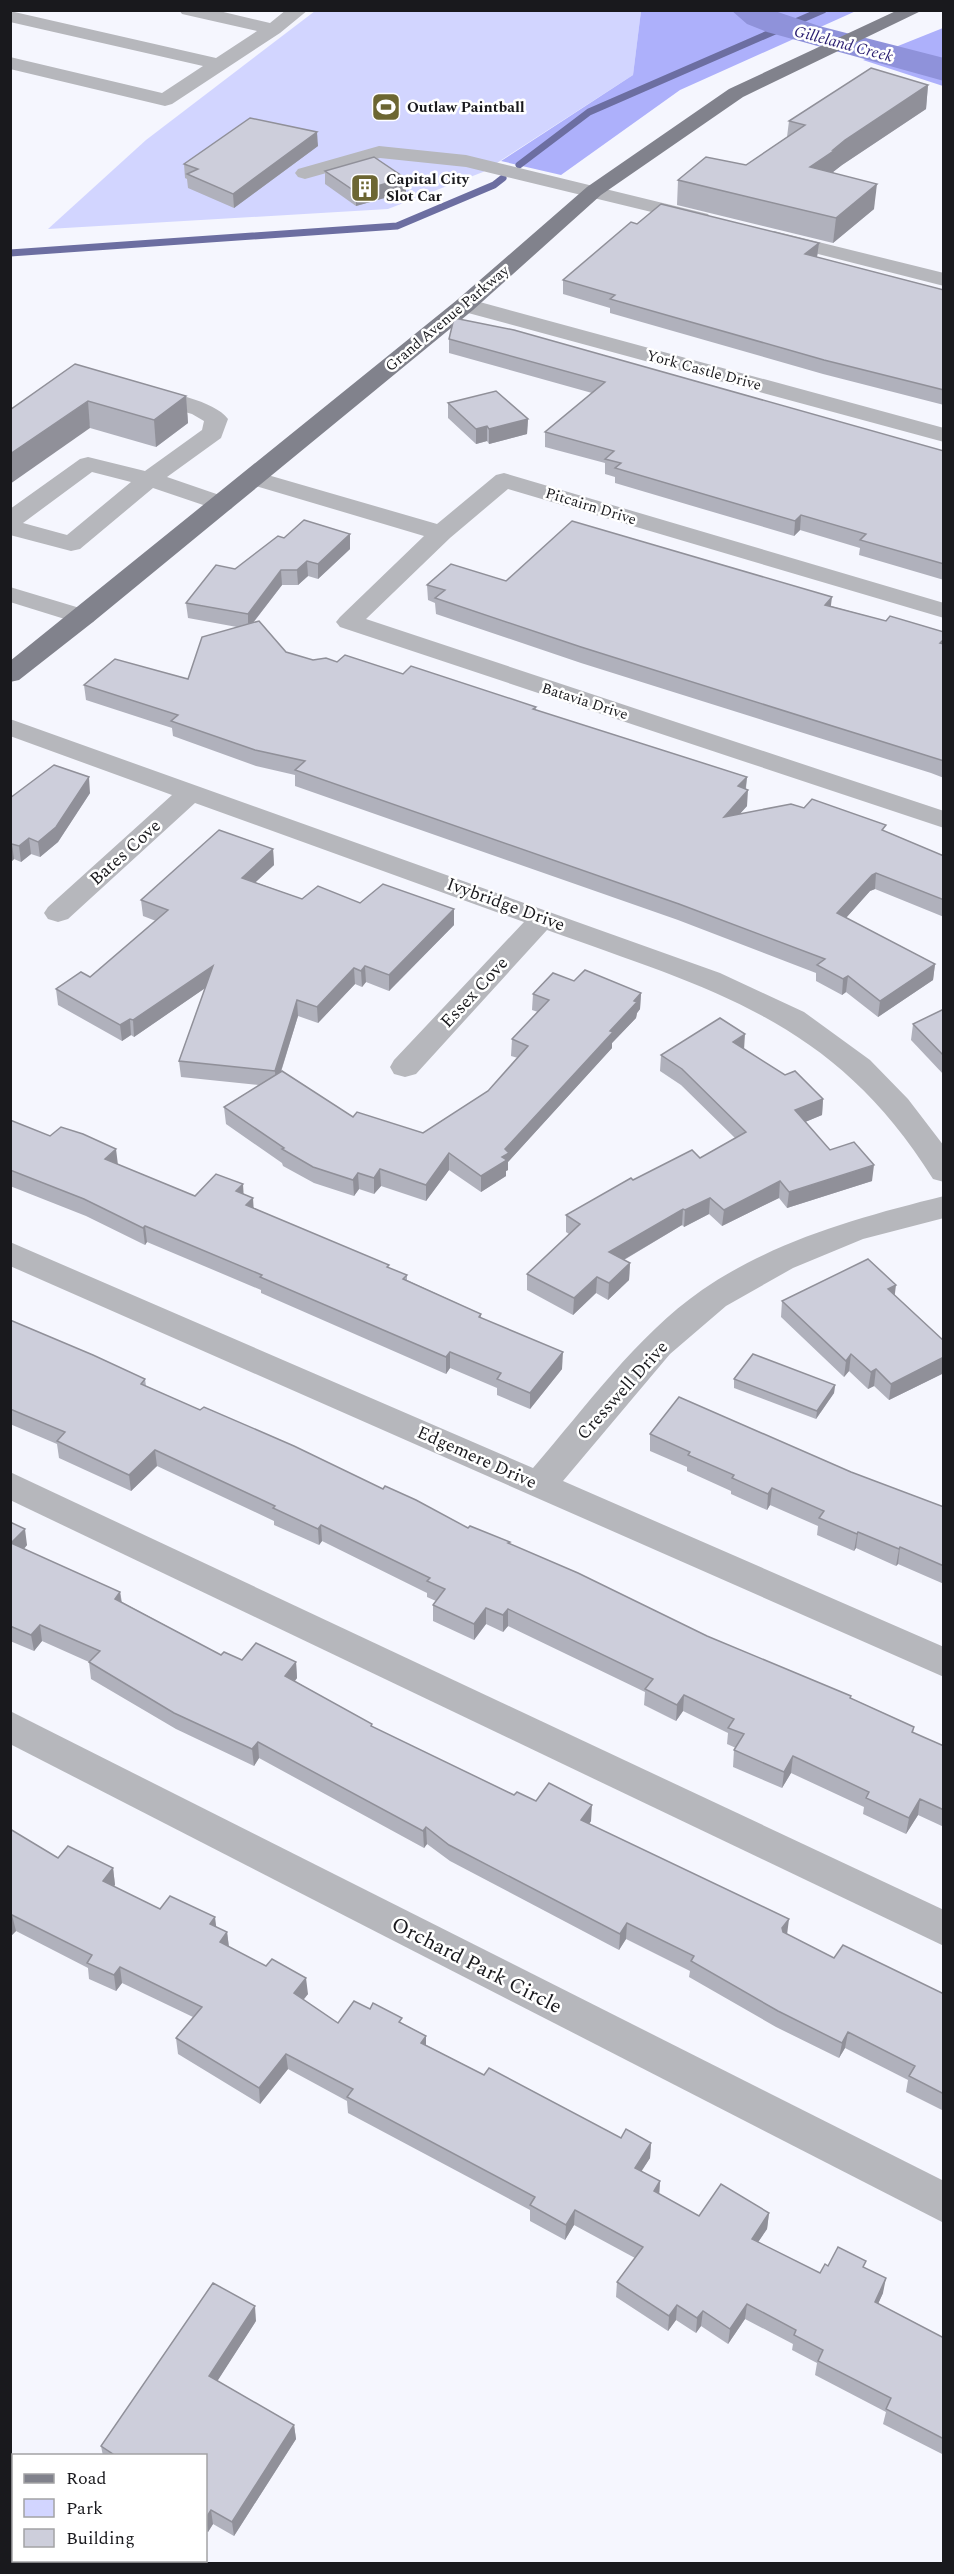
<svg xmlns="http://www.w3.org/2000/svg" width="954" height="2574" font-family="Spectral,serif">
<rect width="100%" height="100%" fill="#f5f6fe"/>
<polygon fill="#d2d5ff" points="315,11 641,11 633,75 483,172 388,209 48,229 146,140"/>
<g fill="#adb0fb">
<polygon points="641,11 641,10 856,11 680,90 561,175 501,161 633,75"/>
<polygon points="943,28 943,86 863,60"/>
</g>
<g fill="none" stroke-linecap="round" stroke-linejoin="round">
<g stroke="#6c6ea1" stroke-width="7">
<polyline points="519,165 589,112 823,10"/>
<polyline points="10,253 397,226 494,185 503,178"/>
</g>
<polygon fill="#8f92da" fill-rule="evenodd" points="731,10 772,10 819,26 944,58 944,81 767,32 747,24"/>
<g fill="#b6b7bc" fill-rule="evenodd">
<polygon points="179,10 215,10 270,23 286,10 308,10 280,33 172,104 165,106 10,69 10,57 162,93 203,66 10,22 10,11 216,58 257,31 182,14"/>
<polygon points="379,146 466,155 708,214 711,218 708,222 701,224 466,167 380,158 305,179 298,177 295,173 298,169"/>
<polygon points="774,231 944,273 944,286 767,241 764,237 767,233"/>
<polygon points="465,298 944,428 944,442 457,310 454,305 457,300"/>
<path d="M144,386C166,392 214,400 228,419L221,438L167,477L231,499L235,504L231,509L223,511L215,509L153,488L80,549L71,551L10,535V509L80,459L88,457L145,471L202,430L204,421L192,414L136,398L133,393L136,388ZM92,472L131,482L67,535L23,523Z"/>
<polygon points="254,471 437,524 496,475 504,473 944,603 944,618 508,489 450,538 366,619 944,811 944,828 340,627 336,622 340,617 424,536 246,483 242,478 246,473"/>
<polygon points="10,587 93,612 97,617 93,622 84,625 10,602"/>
<path d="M10,719L720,973L804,1012L870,1060L908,1099L944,1146V1182L933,1179C834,1020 713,990 547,930L416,1074L405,1077L394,1074L390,1067L394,1060L524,922L195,803L68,919L58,922L48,919L44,913L48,907L172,795L10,736Z"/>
<path d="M944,1196V1218L863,1239L793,1268L726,1306L670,1354L563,1481L944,1647V1677L10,1266V1242L533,1468C586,1407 636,1336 702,1290C775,1240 860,1217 944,1196Z"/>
<polygon points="10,1472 944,1910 944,1946 10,1500"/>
<polygon points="10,1711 944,2181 944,2223 10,1744"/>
</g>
<polygon fill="#81828c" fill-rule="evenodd" points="898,10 923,10 743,97 601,195 473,310 93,622 19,680 10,682 10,661 457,300 587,187 729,89"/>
</g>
<g fill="#b0b1bc">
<polygon points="928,85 926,109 842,165 833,172 874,209 833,243 677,205 678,180 746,165 787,137 789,121"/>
<polygon points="318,146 234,208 188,188 187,179 185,178 184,164"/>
<polygon points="325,171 405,178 406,192 356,206 325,184"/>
<polygon points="637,224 819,243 817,257 944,290 944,405 823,374 610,313 610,308 563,294 563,280"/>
<polygon points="449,339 944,451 944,580 859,555 860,548 800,530 794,536 615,483 615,477 605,474 605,463 545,447 545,432 592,393 449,353"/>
<polygon points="75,364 186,396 188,423 156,447 90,428"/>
<polygon points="448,403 528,419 527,434 489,444 487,441 476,444 448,418"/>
<polygon points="350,534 350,549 318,579 308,576 298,585 282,585 253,623 286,652 313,660 337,662 403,674 536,707 536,710 747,777 746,789 747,806 739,814 885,831 944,856 944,917 875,889 870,891 846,918 935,964 933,980 878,1017 846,992 842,995 816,981 816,973 678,920 295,786 295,775 256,766 173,736 172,728 86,700 84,685 188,679 237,627 188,618 186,603 235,569 284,538"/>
<polygon points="506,581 831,606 886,621 944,632 944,778 931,773 581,663 436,614 435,603 428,600 427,585"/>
<polygon points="90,793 58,842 40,857 31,854 21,862 14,859 10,863 10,798"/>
<polygon points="273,849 274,865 255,882 302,899 454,909 454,925 389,991 366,982 362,987 355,984 318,1023 298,1016 281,1072 353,1117 423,1133 488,1091 518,1058 511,1056 512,1039 538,1012 532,1010 533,994 574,981 641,993 640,1009 637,1013 636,1018 612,1043 612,1048 508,1162 508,1170 506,1171 506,1176 481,1192 449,1170 426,1201 381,1186 374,1194 359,1189 354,1196 314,1183 283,1166 282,1163 226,1124 224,1107 259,1085 181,1077 179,1061 205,988 134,1037 131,1035 122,1041 58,1005 56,989 90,977 156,921 143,916 141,900"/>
<polygon points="944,1009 944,1075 911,1040 913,1024"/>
<polygon points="744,1049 823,1099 822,1115 805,1122 830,1150 872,1181 787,1208 779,1198 722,1226 709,1214 684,1227 682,1225 624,1260 630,1263 629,1280 608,1300 596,1293 573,1315 527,1290 527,1274 569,1234 566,1232 566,1215 633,1180 700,1158 735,1138 681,1085 660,1071 661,1055"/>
<polygon points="10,1120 195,1196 244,1194 254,1208 389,1268 407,1275 407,1280 481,1314 481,1318 562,1369 530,1409 497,1395 497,1388 450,1368 446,1374 261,1293 261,1290 147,1242 145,1245 86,1216 10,1186"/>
<polygon points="895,1296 944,1341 944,1373 889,1400 874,1386 868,1389 849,1371 844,1377 781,1317 782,1301"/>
<polygon points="10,1320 145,1379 146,1386 468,1528 510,1544 707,1636 851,1696 851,1698 914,1727 913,1733 944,1746 944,1827 918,1815 906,1834 863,1814 864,1807 791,1773 782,1788 733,1767 734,1750 736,1748 727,1744 728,1733 683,1711 676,1721 644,1705 645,1692 508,1626 503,1632 486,1624 474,1640 433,1621 433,1605 436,1601 427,1597 427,1593 322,1541 319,1545 274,1525 274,1521 157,1466 131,1491 59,1458 57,1444 10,1424"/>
<polygon points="734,1379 835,1385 834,1393 816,1419 734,1388"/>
<polygon points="650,1434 851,1472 944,1507 944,1584 898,1564 896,1566 856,1548 854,1551 817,1535 818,1526 770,1505 767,1510 731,1494 731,1491 687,1471 687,1467 650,1451"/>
<polygon points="10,1522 27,1545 24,1549 120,1592 122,1602 221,1655 242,1660 296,1662 297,1678 295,1681 373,1727 514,1795 536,1801 591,1821 589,1824 787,1934 834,1958 944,1994 944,2111 906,2092 908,2080 845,2048 839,2058 776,2027 689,1977 690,1971 626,1939 619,1950 450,1861 427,1844 424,1848 259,1758 254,1766 176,1729 91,1679 89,1662 42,1641 34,1651 10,1641"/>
<polygon points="10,1829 58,1858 113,1868 115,1885 113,1886 160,1909 216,1927 227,1932 229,1947 308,1994 303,2000 338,2023 370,2009 402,2023 426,2036 426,2045 484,2075 621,2138 651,2143 650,2158 641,2171 660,2181 659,2194 699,2216 769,2213 767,2229 758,2242 820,2273 828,2266 865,2268 883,2293 878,2304 944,2338 944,2455 883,2424 886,2412 815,2375 817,2363 792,2350 793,2344 745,2319 728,2344 701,2326 696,2333 676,2320 668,2331 616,2297 617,2282 635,2258 574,2225 565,2240 530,2221 530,2210 348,2113 347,2101 288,2069 260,2104 178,2054 176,2038 193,2017 122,1983 116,1991 89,1979 88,1968 16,1931 10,1937"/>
<polygon points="256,2321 217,2381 294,2425 296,2439 234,2536 213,2524 208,2532 206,2531 206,2456 103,2456 101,2446"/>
</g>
<g fill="#909099">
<polygon points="928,85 926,109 842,165 833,172 833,175 810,167 845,140"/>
<polygon points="317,132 318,146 234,208 233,194"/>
<polygon points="405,178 406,192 356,206 356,192"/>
<polygon points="877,184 874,209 833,243 836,218"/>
<polygon points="819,243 817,257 804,268 805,254"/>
<polygon points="186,396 188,423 156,447 154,420"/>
<polygon points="88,401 90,428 10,484 10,454"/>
<polygon points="528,419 527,434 489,444 489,429"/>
<polygon points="487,426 487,441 476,444 476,429"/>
<polygon points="801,515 800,530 794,536 795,521"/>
<polygon points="350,534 350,549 318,579 318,564"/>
<polygon points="307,561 308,576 298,585 297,570"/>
<polygon points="281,570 282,585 248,629 248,614"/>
<polygon points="832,597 830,613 825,605"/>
<polygon points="89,777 90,793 58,842 40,857 38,842"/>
<polygon points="747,777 745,793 748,790 747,806 723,833 724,817 738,786"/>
<polygon points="29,838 31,854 21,862 19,846"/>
<polygon points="12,844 14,859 10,863 10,845"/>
<polygon points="273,849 274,865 243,894 242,878"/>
<polygon points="876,873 875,889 870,891 836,929 837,913 872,875"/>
<polygon points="454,909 454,925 389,991 389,975"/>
<polygon points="935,964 933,980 878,1017 880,1001"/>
<polygon points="213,966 214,982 134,1037 133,1020"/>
<polygon points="365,966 366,982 362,987 361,971"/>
<polygon points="354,968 355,984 318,1023 317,1007"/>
<polygon points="848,976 846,992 842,995 843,979"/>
<polygon points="641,993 640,1009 637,1013 636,1018 612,1043 612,1048 508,1162 508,1170 506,1171 506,1176 481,1192 481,1176 502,1157 505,1149 610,1031"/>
<polygon points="297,1000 298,1016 276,1087 275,1071"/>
<polygon points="130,1019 131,1035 122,1041 120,1025"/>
<polygon points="745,1034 744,1050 733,1042"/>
<polygon points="823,1099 822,1115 793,1127 795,1110"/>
<polygon points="116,1149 118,1165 105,1159"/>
<polygon points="449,1153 449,1170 426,1201 426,1185"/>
<polygon points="874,1165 872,1181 787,1208 789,1192"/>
<polygon points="380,1169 381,1186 374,1194 374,1178"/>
<polygon points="358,1173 359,1189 354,1196 353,1180"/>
<polygon points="780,1181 779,1198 722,1226 724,1210"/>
<polygon points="243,1184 244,1201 236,1191"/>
<polygon points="253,1198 254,1215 246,1205"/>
<polygon points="710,1198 709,1214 684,1227 685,1210"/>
<polygon points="683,1209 682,1225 608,1269 609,1252"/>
<polygon points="145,1226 147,1242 145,1245 143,1228"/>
<polygon points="630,1263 629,1280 608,1300 609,1283"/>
<polygon points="597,1277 596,1293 573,1315 574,1298"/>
<polygon points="896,1285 894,1301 888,1289"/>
<polygon points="450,1352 450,1368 446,1374 446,1357"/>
<polygon points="563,1352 562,1369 530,1409 530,1393"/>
<polygon points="851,1354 849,1371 844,1377 846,1361"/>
<polygon points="944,1357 944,1373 889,1400 891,1384"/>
<polygon points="876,1369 874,1386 868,1389 871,1372"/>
<polygon points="835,1385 834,1393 816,1419 817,1411"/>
<polygon points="155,1450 157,1466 131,1491 129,1475"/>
<polygon points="772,1488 770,1505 767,1510 768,1494"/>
<polygon points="321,1525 322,1541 319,1545 318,1529"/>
<polygon points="25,1529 27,1545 14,1560 11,1543"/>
<polygon points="858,1532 856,1548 854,1551 857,1534"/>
<polygon points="900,1547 898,1564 896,1566 899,1549"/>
<polygon points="120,1592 122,1609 115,1599"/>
<polygon points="486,1608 486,1624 474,1640 474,1624"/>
<polygon points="508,1609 508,1626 503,1632 503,1615"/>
<polygon points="40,1625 42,1641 34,1651 31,1635"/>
<polygon points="296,1662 297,1678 286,1692 285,1676"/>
<polygon points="684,1695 683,1711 676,1721 677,1705"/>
<polygon points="258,1742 259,1758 254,1766 252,1749"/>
<polygon points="793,1756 791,1773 782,1788 784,1772"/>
<polygon points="920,1799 918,1815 906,1834 909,1818"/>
<polygon points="592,1805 591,1821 580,1836 581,1820"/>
<polygon points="426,1827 427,1844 424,1848 423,1831"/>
<polygon points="113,1868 115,1885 105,1897 103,1881"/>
<polygon points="12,1915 16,1931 10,1937 10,1917"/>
<polygon points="215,1917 217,1933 210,1924"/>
<polygon points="789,1919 787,1935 780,1945 782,1928"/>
<polygon points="627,1923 626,1939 619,1950 620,1934"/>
<polygon points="227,1932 229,1948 220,1942"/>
<polygon points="120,1967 122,1983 116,1991 114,1975"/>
<polygon points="306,1978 308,1994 296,2009 294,1993"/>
<polygon points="848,2032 845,2048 839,2058 842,2043"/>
<polygon points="426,2036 426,2052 421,2043"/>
<polygon points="286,2054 288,2069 260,2104 259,2088"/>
<polygon points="651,2143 650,2158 634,2183 635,2168"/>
<polygon points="660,2181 659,2197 654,2191"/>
<polygon points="575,2210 574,2225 565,2240 566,2225"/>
<polygon points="769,2213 767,2229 750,2254 752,2239"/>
<polygon points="886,2278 883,2293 872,2317 875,2302"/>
<polygon points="747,2304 745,2319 728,2344 730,2329"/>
<polygon points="677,2305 676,2320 668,2331 669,2316"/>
<polygon points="255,2306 256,2321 211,2391 209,2376"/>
<polygon points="703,2311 701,2326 696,2333 697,2318"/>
<polygon points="294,2425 296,2439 234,2536 232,2522"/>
<polygon points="211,2510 213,2524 208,2532 206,2518"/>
</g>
<g fill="#cdcedb" stroke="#909099" stroke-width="1.5">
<polygon points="871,68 928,85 845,140 833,150 835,150 810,167 877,184 836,218 678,180 706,157 746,165 805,125 789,121"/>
<polygon points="250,118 317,132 233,194 187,174 198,169 184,164"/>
<polygon points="374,157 405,178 356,192 325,171"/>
<polygon points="661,204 819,243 805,254 944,290 944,390 824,360 610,299 615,295 563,280 631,222 637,224"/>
<polygon points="454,318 514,330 944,451 944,564 860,540 866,534 801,515 795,521 615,468 621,463 605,459 614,451 545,432 605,382 449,339"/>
<polygon points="75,364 186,396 154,420 88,401 10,454 10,410"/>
<polygon points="496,391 528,419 489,429 487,426 476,429 448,403"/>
<polygon points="304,520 350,534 318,564 307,561 297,570 281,570 248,614 186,603 216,565 235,569 278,536 284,538"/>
<polygon points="572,521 832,597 825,605 886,621 890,616 944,632 944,639 940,643 944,644 944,761 581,647 435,598 445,590 427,585 451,564 506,581"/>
<polygon points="259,621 286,652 313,660 326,658 337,662 345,655 403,674 411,666 536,707 533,709 747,777 738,786 748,790 724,817 791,804 804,808 812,799 886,825 882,830 944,856 944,900 876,873 872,875 837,913 935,964 880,1001 848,976 843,979 817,965 825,959 679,904 295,770 305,761 255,750 171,721 178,715 84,685 115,659 188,679 202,637"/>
<polygon points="54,765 89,777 56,827 38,842 29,838 19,846 12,844 10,845 10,798"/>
<polygon points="219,830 273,849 242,878 302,899 318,886 360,903 383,884 454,909 389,975 365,966 361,971 354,968 317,1007 297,1000 275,1071 179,1061 213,966 133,1020 130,1019 120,1025 56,989 81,972 90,977 168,910 141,900"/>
<polygon points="585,970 641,993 634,1001 637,1002 610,1031 613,1032 505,1149 509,1153 502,1157 507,1160 481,1176 449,1153 426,1185 380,1169 374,1178 358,1173 353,1180 313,1167 282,1149 284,1148 224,1107 282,1071 353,1117 357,1112 423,1133 488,1091 528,1046 512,1039 549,1000 533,994 553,973 574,981"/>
<polygon points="944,1009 944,1056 913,1024"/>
<polygon points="720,1018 745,1034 733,1042 785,1075 795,1071 823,1099 795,1110 830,1150 854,1142 874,1165 789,1192 780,1181 724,1210 710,1198 685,1210 683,1209 609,1252 630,1263 609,1283 597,1277 574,1298 527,1274 580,1224 566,1215 631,1178 633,1180 692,1150 700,1158 746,1132 682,1069 661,1055"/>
<polygon points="10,1120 50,1136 61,1127 83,1134 116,1149 105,1159 195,1196 216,1174 243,1184 236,1191 253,1198 246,1205 389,1265 387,1267 407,1275 403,1279 481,1314 479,1317 563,1352 530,1393 497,1379 501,1373 450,1352 446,1357 260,1277 262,1275 145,1226 143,1228 84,1199 10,1170"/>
<polygon points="868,1259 896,1285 888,1289 944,1341 944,1357 891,1384 876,1369 871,1372 851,1354 846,1361 782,1301"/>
<polygon points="10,1320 93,1355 145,1379 141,1384 200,1410 204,1407 294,1446 383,1489 385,1486 416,1500 468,1528 470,1526 510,1542 508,1543 578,1573 707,1636 851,1696 850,1698 914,1727 912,1732 944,1746 944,1810 920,1799 909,1818 866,1798 869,1792 793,1756 784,1772 734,1750 744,1734 728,1728 734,1719 684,1695 677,1705 645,1689 653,1679 508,1609 503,1615 486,1608 474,1624 433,1605 445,1589 427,1581 430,1578 321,1525 318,1529 273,1508 275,1506 155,1450 129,1475 57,1441 65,1432 10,1409"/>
<polygon points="753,1354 835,1385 817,1411 734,1379"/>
<polygon points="679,1397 851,1472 944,1507 944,1566 900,1547 899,1549 858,1532 857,1534 819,1518 824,1511 772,1488 768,1494 732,1478 734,1475 688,1455 690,1452 650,1434"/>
<polygon points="10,1522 25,1529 11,1543 120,1592 115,1599 221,1655 224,1652 242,1660 256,1643 296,1662 285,1676 372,1724 371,1726 514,1795 517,1792 536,1801 549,1783 592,1805 581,1820 789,1919 782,1928 783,1932 834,1958 843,1945 944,1994 944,2094 909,2076 915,2066 848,2032 842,2043 778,2011 691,1961 694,1956 627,1923 620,1934 449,1845 426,1827 423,1831 258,1742 252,1749 174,1713 89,1662 100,1651 40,1625 31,1635 10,1626"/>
<polygon points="10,1829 58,1858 68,1846 113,1868 103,1881 160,1909 170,1896 215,1917 210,1924 227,1932 220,1942 266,1966 272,1959 306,1978 294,1993 338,2023 354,2001 370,2009 373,2003 402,2018 399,2022 426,2036 421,2043 484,2075 489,2068 621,2138 626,2129 651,2143 635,2168 660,2181 654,2191 699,2216 721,2184 769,2213 752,2239 820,2273 825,2264 828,2266 838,2247 866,2261 863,2267 886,2278 875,2302 944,2338 944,2439 886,2409 891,2398 818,2361 823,2350 794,2335 796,2330 747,2304 730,2329 703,2311 697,2318 677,2305 669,2316 617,2282 643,2247 575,2210 566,2225 530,2205 535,2197 347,2097 353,2089 286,2054 259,2088 176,2038 202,2007 120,1967 114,1975 87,1963 92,1955 12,1915 10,1917"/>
<polygon points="213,2283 255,2306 209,2376 294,2425 232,2522 211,2510 206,2518 206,2456 116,2456 101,2446"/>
</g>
<defs>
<g id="stadium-square" transform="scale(1.5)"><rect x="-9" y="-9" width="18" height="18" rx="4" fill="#6c6632" stroke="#fff"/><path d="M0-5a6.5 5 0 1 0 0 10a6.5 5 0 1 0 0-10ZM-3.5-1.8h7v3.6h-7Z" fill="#fff"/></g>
<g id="building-square" transform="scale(1.5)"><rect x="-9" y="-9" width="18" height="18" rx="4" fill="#6c6632" stroke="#fff"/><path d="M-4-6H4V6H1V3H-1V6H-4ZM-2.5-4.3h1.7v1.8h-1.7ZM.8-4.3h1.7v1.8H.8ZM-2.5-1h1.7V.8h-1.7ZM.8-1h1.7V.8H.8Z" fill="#fff"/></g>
</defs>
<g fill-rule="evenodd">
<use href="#stadium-square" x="386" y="107"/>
<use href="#building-square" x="365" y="188"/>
</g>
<g text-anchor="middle" stroke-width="5" stroke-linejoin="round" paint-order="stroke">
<g font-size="15" font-weight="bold" fill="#19191d" stroke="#fff" text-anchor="start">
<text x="407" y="112">Outlaw Paintball</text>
<text x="386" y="184">Capital City<tspan x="386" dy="17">Slot Car</tspan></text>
</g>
<g font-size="15" fill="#19191d" stroke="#fff">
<text transform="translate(447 318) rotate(-40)" y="5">Grand Avenue Parkway</text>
<text transform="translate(704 370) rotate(15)" y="5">York Castle Drive</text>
<text transform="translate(591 506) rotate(17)" y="5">Pitcairn Drive</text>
<text transform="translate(585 701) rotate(18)" y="5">Batavia Drive</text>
</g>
<g font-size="16" font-style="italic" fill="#2a1e71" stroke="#fff">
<text transform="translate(844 43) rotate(15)" y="6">Gilleland Creek</text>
</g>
<g font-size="18" fill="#19191d" stroke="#fff">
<text transform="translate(125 852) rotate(-42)" y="6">Bates Cove</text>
<text transform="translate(506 904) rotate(20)" y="6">Ivybridge Drive</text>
<text transform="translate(474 992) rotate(-47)" y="6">Essex Cove</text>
<text transform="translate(622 1390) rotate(-48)" y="6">Cresswell Drive</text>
<text transform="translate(477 1457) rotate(24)" y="6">Edgemere Drive</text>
</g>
<g font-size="21" fill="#19191d" stroke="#fff">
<text transform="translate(477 1965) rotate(27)" y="7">Orchard Park Circle</text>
</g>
</g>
<rect width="954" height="2574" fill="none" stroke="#19191d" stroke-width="24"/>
<rect x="12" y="2454" width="195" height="108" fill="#ffffff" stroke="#a3a3a5" stroke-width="1.5"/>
<rect x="24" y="2474" width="30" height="9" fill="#81828c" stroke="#a3a3a5" stroke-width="1.5"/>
<text x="66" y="2484" font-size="18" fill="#19191d">Road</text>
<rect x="24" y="2499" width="30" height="18" fill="#d2d5ff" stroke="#a3a3a5" stroke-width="1.5"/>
<text x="66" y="2514" font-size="18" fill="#19191d">Park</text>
<rect x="24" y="2529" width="30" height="18" fill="#cdcedb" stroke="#a3a3a5" stroke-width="1.5"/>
<text x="66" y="2544" font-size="18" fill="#19191d">Building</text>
</svg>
